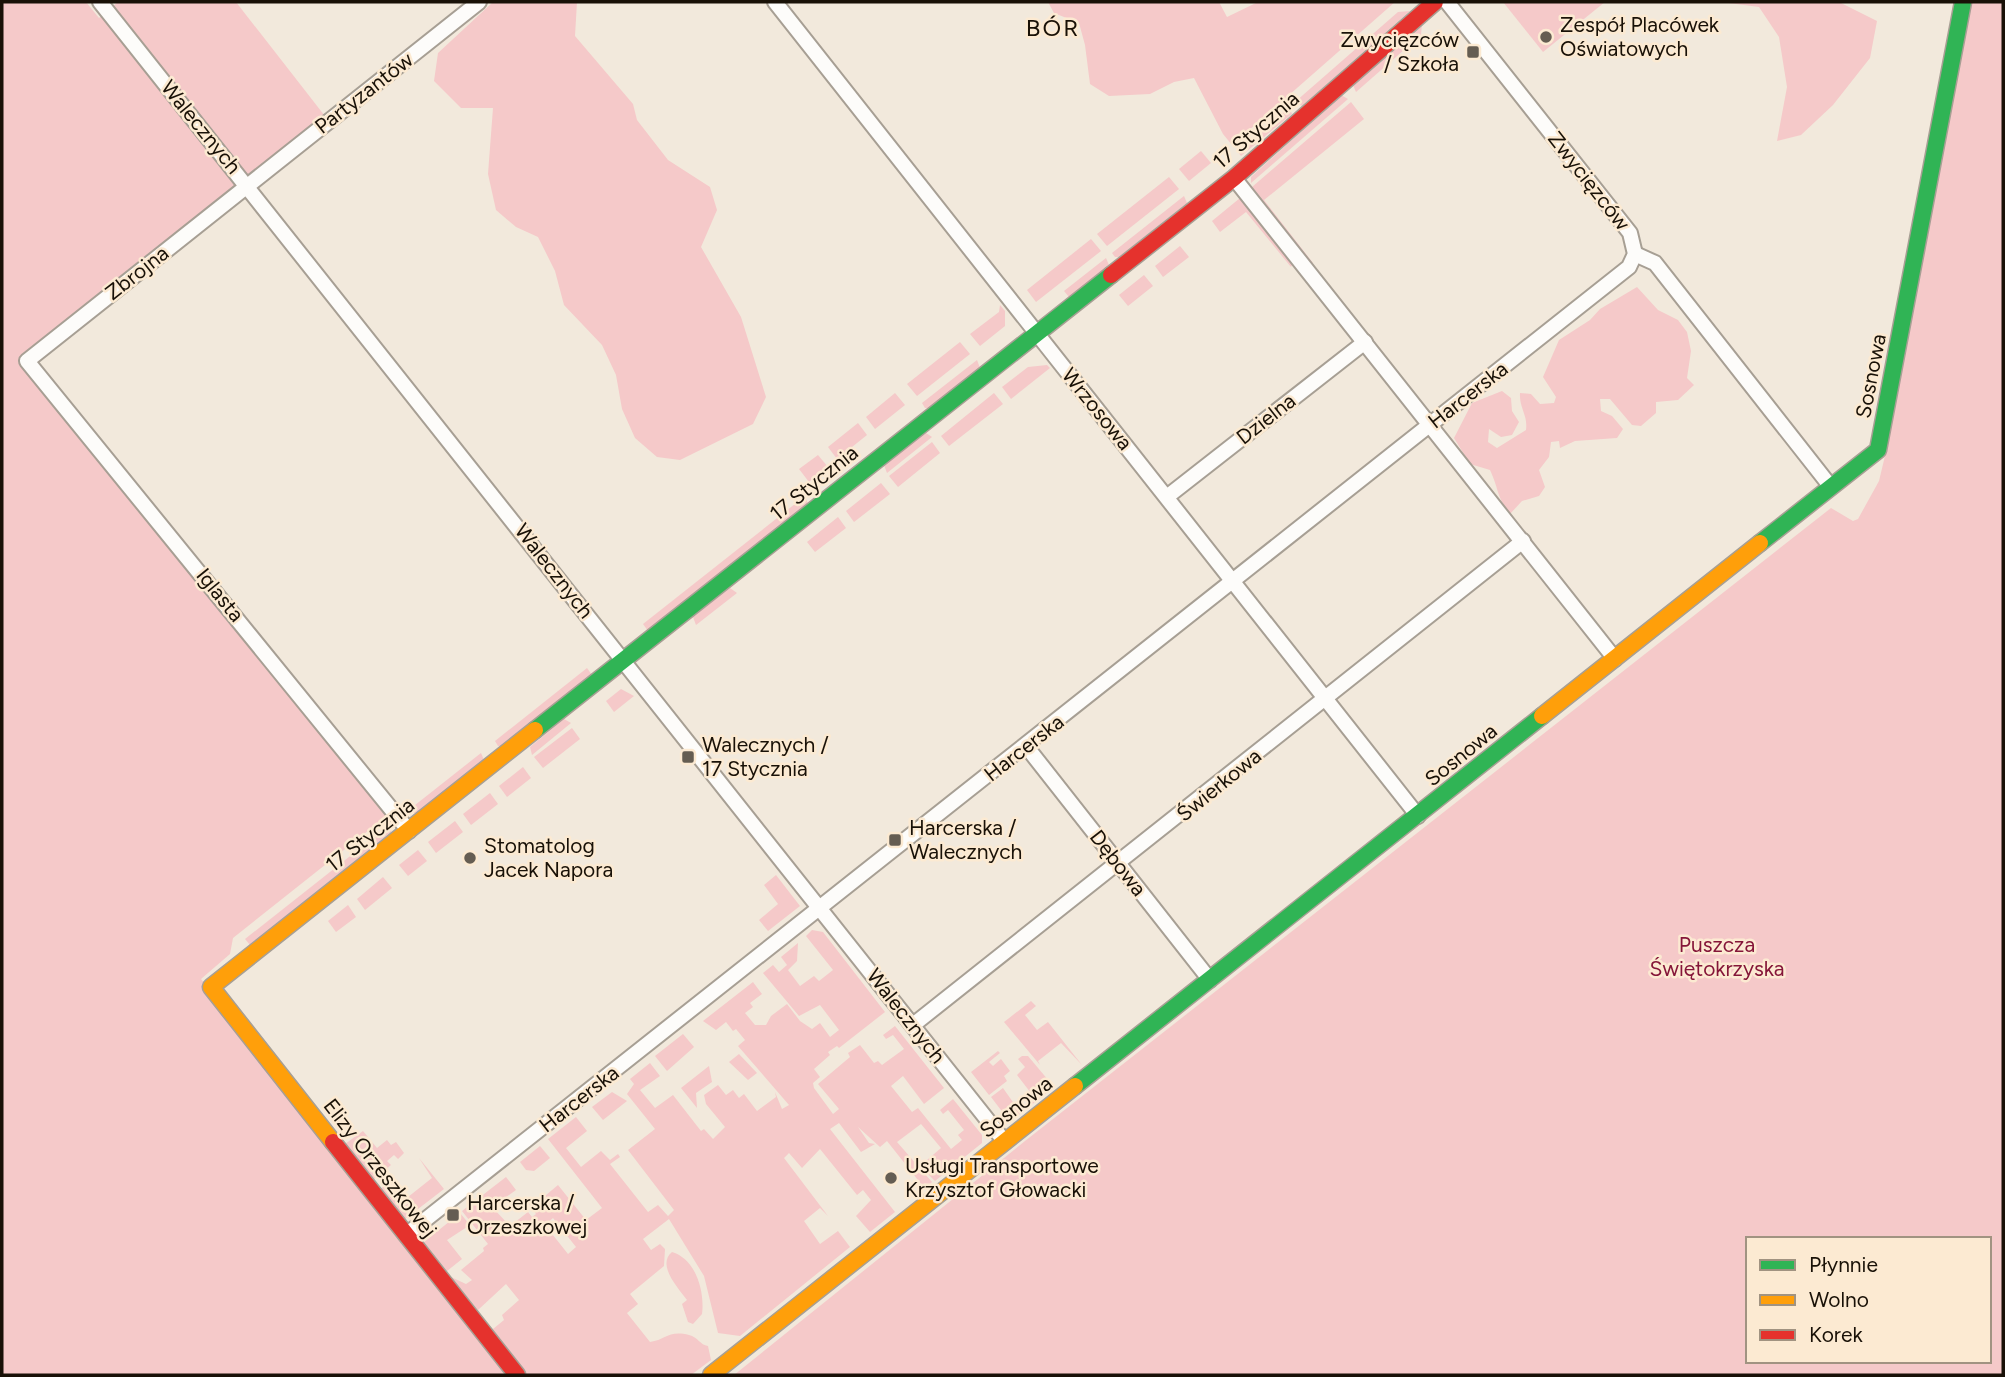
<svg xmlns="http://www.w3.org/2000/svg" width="2005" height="1377" font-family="Figtree,sans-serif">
<rect width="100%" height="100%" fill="#f2e9dc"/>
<g fill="#f5c9c9" fill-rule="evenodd">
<path d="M86,2L99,18L118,2H236L328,120L25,361L388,815L233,938L230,954L201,979L512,1372L493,1329L504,1320L502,1315L519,1300L506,1284L478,1310L451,1277L466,1284L472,1280L461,1270L484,1251L483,1248L488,1244L462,1211L506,1177L516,1190L492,1207L510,1226L528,1212L532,1217L536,1214L529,1204L536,1198L539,1201L558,1185L586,1220L602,1208L548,1139L576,1117L587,1131L566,1148L581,1167L601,1151L610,1160L618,1154L620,1157L610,1164L648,1212L658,1205L668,1216L674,1210L628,1150L655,1129L627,1094L634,1084L630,1079L650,1063L660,1076L640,1090L655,1108L673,1095L701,1131L704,1129L713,1139L725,1127L706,1104L704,1095L718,1085L726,1095L733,1090L739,1098L744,1094L757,1111L776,1097L775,1092L782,1109L789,1105L738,1046L745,1040L736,1029L733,1031L726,1022L716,1030L703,1021L753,982L762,994L750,1003L753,1007L745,1013L755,1025H766L771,1016L787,1004L800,1021L812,1029L820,1023L830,1037L839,1030L820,1005L799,1016L763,973L773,965L779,972L787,965L781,957L798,943L797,961L788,970L800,986L814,976L819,981L833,970L806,936L812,930L823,932L885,1012L839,1048L837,1046L828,1052L830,1055L814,1069L820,1077L813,1083L814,1088L833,1114L839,1109L818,1084L850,1057L848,1053L860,1045L874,1063L878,1061L882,1065L904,1049L893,1035L886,1039L883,1035L895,1026L944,1088L924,1104L903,1076L891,1086L912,1112L918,1108L951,1149L962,1140L958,1135L964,1130L948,1110L943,1114L940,1110L953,1099L982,1135V1143L935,1181L920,1166L941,1148L921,1124L897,1142L932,1182L925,1189L887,1141L880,1147L858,1127L869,1143L875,1144L861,1152L839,1123L830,1129L895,1212L870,1232L856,1216L871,1200L863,1190L857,1195L820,1149L802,1168L789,1153L784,1158L828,1216L820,1208L804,1221L820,1244L838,1231L850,1247L740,1336L718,1333L704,1276L669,1219L643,1239L651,1250L660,1244L665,1249L664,1266L630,1294L638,1304L627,1313L650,1342C666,1340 668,1330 689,1335C698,1337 700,1345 708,1346L711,1360L691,1375H2V3ZM553,1218L576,1247L568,1254L545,1225Z"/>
<polygon points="493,2 577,2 575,36 633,104 637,120 668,160 710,187 717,210 701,247 741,317 766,397 753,424 680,460 657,457 635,438 622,409 616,375 602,345 564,305 555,271 538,237 516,227 496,210 488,174 493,108 461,108 434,81 438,53"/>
<polygon points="1048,2 1219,2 1227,17 1258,2 1395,2 1232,145 1223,134 1194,78 1174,82 1150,94 1109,96 1090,84 1085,45 1079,23 1054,13"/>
<polygon points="1503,2 1605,2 1543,52"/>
<polygon points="1721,2 1839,2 1877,21 1870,58 1833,105 1801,135 1777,141 1787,87 1779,37 1759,7"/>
<path d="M1972,2H2003V1375H734L1025,1141L1831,508L1853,521L1858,519L1879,481L1884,460ZM1748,1239H1989V1361H1748Z"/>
<polygon points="1410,11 1302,106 1295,102 1398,12"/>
<polygon points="1422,24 1421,35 1356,92 1353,85"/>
<polygon points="1341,95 1348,99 1251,183 1251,177"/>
<polygon points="1351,102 1364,119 1264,200 1313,263 1309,263 1252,187"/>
<polygon points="1289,107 1292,114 1241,156 1238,152"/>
<polygon points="1201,151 1211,163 1189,181 1179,169"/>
<polygon points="1169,177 1179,189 1107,246 1097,234"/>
<polygon points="1184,196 1187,203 1119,257 1115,257 1112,253"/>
<polygon points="1240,198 1293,263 1291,267 1246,212 1220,232 1212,221"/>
<polygon points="1091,239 1101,251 1036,302 1027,290"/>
<polygon points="1180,246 1189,257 1163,277 1155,266"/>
<polygon points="1106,258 1109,265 1069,297 1064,291"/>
<polygon points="1144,275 1153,286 1128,306 1119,295"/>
<path d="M1637,287L1658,310L1678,320L1687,332L1691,351L1687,378L1694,385L1678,400L1656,402V413L1641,426L1632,425L1610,399H1600L1601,411L1612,416L1623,429L1617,438L1575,441L1560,448L1559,441L1551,442L1549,457L1539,470L1545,487L1539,496L1522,501L1510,514C1496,496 1499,489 1490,470L1470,464L1454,438L1472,403L1502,391L1511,398L1512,411L1519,422L1512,435L1501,437L1489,429L1488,442L1497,448L1526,430C1528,415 1519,408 1520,393L1531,394L1540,404L1554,403L1556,397L1543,377L1559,340L1590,320L1600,309Z"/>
<polygon points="1000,305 1005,311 1005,326 980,346 970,334 999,312"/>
<polygon points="960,342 970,354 917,396 907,384"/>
<polygon points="977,360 980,368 929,408 925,408 922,403"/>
<polygon points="1047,365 1050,368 1011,399 1002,387 1028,367"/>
<polygon points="895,393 905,405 875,429 866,417"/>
<polygon points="994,393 1003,404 949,446 941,436"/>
<polygon points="858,423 867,435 837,459 828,447"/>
<polygon points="926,433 932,437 887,473 884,465"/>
<polygon points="932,442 940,453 898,487 889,476"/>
<polygon points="818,455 828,467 809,482 799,469"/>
<polygon points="881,483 890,494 854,522 846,511"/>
<polygon points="805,496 808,504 648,631 643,624"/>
<polygon points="838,517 846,528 815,552 807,542"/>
<polygon points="730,588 737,593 696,625 693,617"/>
<polygon points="587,668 592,675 502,746 498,746 495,741"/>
<polygon points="621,689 634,696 614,712 606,701"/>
<polygon points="564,719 571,723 532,755 530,747"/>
<polygon points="572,728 580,739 543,768 534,757"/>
<polygon points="481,753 484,760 417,813 405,813"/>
<polygon points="523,767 531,778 507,797 499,786"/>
<polygon points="490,793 498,804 471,825 463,814"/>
<polygon points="455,821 463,832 436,853 428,842"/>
<polygon points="392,823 391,832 250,945 245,939"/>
<polygon points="418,850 427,861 408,876 399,865"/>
<polygon points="776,875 800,906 768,931 759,920 778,904 764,885"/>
<polygon points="383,877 392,888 365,910 357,899"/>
<polygon points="348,905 356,917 336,932 328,921"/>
<polygon points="1031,1001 1036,1006 1025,1015 1037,1030 1048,1022 1082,1065 1061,1043 1038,1061 1040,1065 1004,1022"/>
<polygon points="683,1034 694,1047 667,1071 655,1056"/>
<polygon points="998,1051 1000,1053 989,1062 993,1066 1001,1059 1010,1071 1004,1076 1007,1081 989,1095 971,1072"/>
<polygon points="739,1054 757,1073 748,1080 729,1062"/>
<polygon points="1022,1056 1028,1056 1054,1087 1010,1122 991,1097 1003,1088 1015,1105 1019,1102 1023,1106 1034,1097 1017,1075 1025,1067 1018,1059"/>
<polygon points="709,1066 712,1082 696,1093 697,1108 681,1088"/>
<polygon points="612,1092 627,1101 603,1120 592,1107"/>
<polygon points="363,1131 377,1148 387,1140 391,1145 396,1142 404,1153 398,1159 394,1155 387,1161 391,1165 373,1180 345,1144"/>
<polygon points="540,1146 550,1158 534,1171 526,1170 520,1162"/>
<polygon points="419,1158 444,1189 405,1219 380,1189 390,1182 404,1206 411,1202 408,1197 432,1178"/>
<polygon points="460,1213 470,1225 447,1240 462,1259 447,1271 424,1242"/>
<path d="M672,1252C696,1259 705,1292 702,1314L693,1324L688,1322L682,1304L687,1300C679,1289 656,1265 672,1252Z"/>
</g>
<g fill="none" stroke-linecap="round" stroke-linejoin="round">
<g stroke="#a79f94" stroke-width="18">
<g id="street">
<polyline points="100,2 1005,1142"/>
<polyline points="775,2 1418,816"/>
<polyline points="1234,178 1615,659"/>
<polyline points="1635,254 1655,263 1831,487"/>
<polyline points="1168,496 1365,342"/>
<polyline points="1026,746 1210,980"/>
<polyline points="409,831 27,361 479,2"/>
<polyline points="913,1025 1523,541"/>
<polyline points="406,1235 1629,267 1635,254 1630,233 1447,2"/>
</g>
</g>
<g stroke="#a79f94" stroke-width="19">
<g id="fast">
<polyline points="1760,543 1878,450 1963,2"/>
<polyline points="535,730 1111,275"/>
<polyline points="1075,1086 1542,716"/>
</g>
</g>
<g stroke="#a79f94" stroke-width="19">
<g id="slow">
<polyline points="1542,716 1760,543"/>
<polyline points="333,1142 211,987 535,730"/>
<polyline points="711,1375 1075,1086"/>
</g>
</g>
<g stroke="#a79f94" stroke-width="19">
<g id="jam">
<polyline points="1111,275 1234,178 1435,2"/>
<polyline points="333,1142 517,1375"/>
</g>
</g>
<use href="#street" stroke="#fdfcfa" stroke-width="14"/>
<use href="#fast" stroke="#30b455" stroke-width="16"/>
<use href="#slow" stroke="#ff9f0a" stroke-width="16"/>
<use href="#jam" stroke="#e5322d" stroke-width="16"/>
</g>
<g fill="#655d52" stroke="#fcead2" stroke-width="2.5">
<circle cx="1546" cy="37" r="7"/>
<rect x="1466" y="45" width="14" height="14" rx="3.5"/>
<rect x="681" y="750" width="14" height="14" rx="3.5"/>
<rect x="888" y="833" width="14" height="14" rx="3.5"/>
<circle cx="470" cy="858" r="7"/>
<circle cx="891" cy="1178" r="7"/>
<rect x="446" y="1208" width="14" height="14" rx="3.5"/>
</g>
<g text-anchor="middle" stroke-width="5" stroke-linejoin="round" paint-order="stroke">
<g font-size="21" fill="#191107" stroke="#fcead2" text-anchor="start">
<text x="1560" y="32">Zespół Placówek<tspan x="1560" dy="24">Oświatowych</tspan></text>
<text x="1459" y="47" text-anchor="end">Zwycięzców<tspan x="1459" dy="24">/ Szkoła</tspan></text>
<text x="702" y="752">Walecznych /<tspan x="702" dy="24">17 Stycznia</tspan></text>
<text x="909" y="835">Harcerska /<tspan x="909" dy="24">Walecznych</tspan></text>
<text x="484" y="853">Stomatolog<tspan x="484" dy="24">Jacek Napora</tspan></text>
<text x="905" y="1173">Usługi Transportowe<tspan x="905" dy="24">Krzysztof Głowacki</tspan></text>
<text x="467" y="1210">Harcerska /<tspan x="467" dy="24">Orzeszkowej</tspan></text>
</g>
<g font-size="21" fill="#191107" stroke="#fcead2">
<text transform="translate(364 93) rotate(-38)" y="7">Partyzantów</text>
<text transform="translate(201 127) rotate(51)" y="7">Walecznych</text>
<text transform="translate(1256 130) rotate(-41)" y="7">17 Stycznia</text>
<text transform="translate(1589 181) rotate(52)" y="7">Zwycięzców</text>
<text transform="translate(137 273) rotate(-38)" y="7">Zbrojna</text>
<text transform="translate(1871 376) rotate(-79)" y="7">Sosnowa</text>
<text transform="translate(1468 395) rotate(-38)" y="7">Harcerska</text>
<text transform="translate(1097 409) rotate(51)" y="7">Wrzosowa</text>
<text transform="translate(1266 419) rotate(-38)" y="7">Dzielna</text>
<text transform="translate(814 483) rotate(-39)" y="7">17 Stycznia</text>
<text transform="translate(554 571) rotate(52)" y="7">Walecznych</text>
<text transform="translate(220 595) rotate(51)" y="7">Iglasta</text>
<text transform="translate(1024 748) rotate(-38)" y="7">Harcerska</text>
<text transform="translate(1461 755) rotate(-39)" y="7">Sosnowa</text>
<text transform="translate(1219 785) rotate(-39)" y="7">Świerkowa</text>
<text transform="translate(370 835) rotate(-38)" y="7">17 Stycznia</text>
<text transform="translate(1118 863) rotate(52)" y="7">Dębowa</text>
<text transform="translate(906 1016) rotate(52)" y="7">Walecznych</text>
<text transform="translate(579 1099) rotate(-38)" y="7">Harcerska</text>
<text transform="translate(1016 1107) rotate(-38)" y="7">Sosnowa</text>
<text transform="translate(380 1168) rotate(52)" y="7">Elizy Orzeszkowej</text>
</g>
<g font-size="21" fill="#851639" stroke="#fcead2">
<text x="1717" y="952">Puszcza<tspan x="1717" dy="24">Świętokrzyska</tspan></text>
</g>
<g font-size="24" letter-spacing="2" fill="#191107" stroke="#fcead2">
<text x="1053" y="36">BÓR</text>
</g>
</g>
<rect width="2005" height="1377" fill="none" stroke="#191107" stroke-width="7"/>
<rect x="1746" y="1237" width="245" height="126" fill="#fcead2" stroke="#a19381" stroke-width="2"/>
<rect x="1760" y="1260" width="35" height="10" fill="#30b455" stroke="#a19381" stroke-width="2"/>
<text x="1809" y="1272" font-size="21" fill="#191107">Płynnie</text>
<rect x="1760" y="1295" width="35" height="10" fill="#ff9f0a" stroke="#a19381" stroke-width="2"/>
<text x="1809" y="1307" font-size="21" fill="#191107">Wolno</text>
<rect x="1760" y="1330" width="35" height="10" fill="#e5322d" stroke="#a19381" stroke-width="2"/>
<text x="1809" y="1342" font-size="21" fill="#191107">Korek</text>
</svg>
